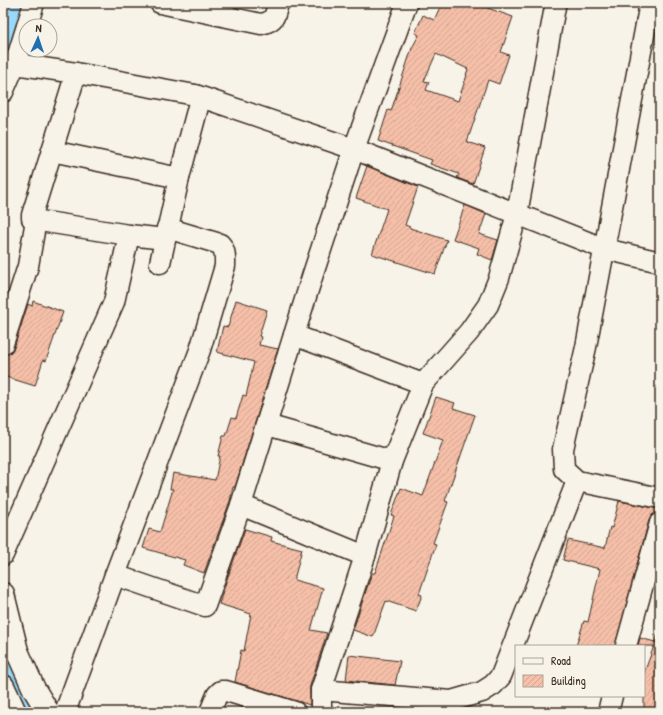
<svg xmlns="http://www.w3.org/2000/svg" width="663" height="715" font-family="'Patrick Hand',sans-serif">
<defs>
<pattern id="building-hatch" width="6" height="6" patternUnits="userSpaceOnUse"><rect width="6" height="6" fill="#f5bfa8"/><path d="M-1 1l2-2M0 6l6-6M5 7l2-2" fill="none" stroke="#d3a490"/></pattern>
</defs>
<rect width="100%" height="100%" fill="#f7f3e8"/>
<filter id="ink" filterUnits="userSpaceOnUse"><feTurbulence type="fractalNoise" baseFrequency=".025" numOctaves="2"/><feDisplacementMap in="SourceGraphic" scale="8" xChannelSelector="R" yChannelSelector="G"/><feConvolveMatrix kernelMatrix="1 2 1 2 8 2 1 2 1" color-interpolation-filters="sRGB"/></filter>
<g filter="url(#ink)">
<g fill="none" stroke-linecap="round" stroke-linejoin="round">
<g stroke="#9ad9fc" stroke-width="18">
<polyline points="3,43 19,3"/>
<polyline points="3,652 23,704 28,712"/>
</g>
</g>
<g fill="url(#building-hatch)" stroke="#3b2a1e" fill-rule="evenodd">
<path d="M442,3H484L482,6L513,17L501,52L509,55L499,84L488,80L467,142L485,148L473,184L457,178L459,174L430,164L432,160L378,141L388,110L391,111L412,48L419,35L415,33L423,15L434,20ZM436,54L468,69L466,75H467L458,101L426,90L429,82L424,81Z"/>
<polygon points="367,166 418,187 405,225 410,227 410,228 447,240 435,274 372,254 387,209 356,198"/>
<polygon points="465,205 486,214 479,234 498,240 492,260 477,254 479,248 453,239"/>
<polygon points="236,300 267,310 259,336 261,337 259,345 278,349 235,487 233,487 230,501 204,573 183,565 185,560 143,548 149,529 160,532 173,489 170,489 173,473 215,480 220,456 218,456 223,436 226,436 232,417 236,418 243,395 246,396 254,362 217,352 223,326 228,327"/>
<polygon points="33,301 63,312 46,361 43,360 35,386 3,376 3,355 10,353 14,348 28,304 32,306"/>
<polygon points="436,397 455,403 453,408 475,415 445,501 448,502 433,543 436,544 419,594 422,595 416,611 386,601 373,637 353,630 372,573 375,573 394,516 391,515 401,488 423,496 443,440 423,433"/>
<polygon points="619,501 659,509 658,512 652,515 649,520 615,646 576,646 584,621 588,622 600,569 563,560 568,540 605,548 610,527 612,528"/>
<polygon points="245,529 272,537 271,541 302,549 294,580 323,588 311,630 327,633 310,686 310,705 235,682 241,650 244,651 251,614 219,604 226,582"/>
<polygon points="658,633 660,634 660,712 644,712 644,673 654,646 638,646 640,638 655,642 655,643"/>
<polygon points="349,655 400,661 395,685 346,680"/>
</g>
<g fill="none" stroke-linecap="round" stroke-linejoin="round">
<g stroke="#3b2a1e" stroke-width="23">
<g id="minor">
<path d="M160,3L261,24C275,21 275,16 278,3"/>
<polyline points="650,3 586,347 563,449 564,469 577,481 660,498"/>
<polyline points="27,26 34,3"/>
<polyline points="15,64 76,73 195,95 198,100 199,103 179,178 160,263"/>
<polyline points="76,73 32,215 32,218 40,221 129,235 165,239"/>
<polyline points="3,92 15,64 26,29"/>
<polyline points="195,95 354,149 605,249 660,262"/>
<polyline points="52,151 179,178"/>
<polyline points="294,335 423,384 469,332 488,305 499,278 517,214 555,7"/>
<polyline points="3,344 28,266 36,220"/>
<polyline points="267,425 392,461"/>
<polyline points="241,505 365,556"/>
<polyline points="3,555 114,302 129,235"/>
<polyline points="115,575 205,606 241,505 313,274 354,149 407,3"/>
<polyline points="626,646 660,523"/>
<polyline points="321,690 451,701 482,692 493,685 501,676 577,481"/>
<path d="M65,712L115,575L200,350L225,266C225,257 226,251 220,244L167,228"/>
<polyline points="210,712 217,695 221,691 226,691 295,712"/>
<polyline points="321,712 321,690 365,556 392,461 423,384"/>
<polyline points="608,712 612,696"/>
</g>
</g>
<g stroke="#3b2a1e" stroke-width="25">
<g id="primary">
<polyline points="3,594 17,651 34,689 48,712"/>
<polyline points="3,686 15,712"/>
</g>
</g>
<use href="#minor" stroke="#f7f3e8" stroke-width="20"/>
<use href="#primary" stroke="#f7f3e8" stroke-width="22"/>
</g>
</g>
<rect width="663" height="715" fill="none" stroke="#f7f3e8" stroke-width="16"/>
<rect x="8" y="8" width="647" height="699" fill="none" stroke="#3b2a1e" stroke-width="1.5" filter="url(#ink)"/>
<rect x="515" y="645" width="130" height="52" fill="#f7f3e8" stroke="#aca397"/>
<rect x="523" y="658" width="20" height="6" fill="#f7f3e8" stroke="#aca397"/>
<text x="551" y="665" font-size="12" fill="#3b2a1e">Road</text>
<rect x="523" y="675" width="20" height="12" fill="url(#building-hatch)" stroke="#aca397"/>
<text x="551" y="685" font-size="12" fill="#3b2a1e">Building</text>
<g transform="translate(38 38) rotate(3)"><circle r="19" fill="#f7f3e8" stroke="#aca397"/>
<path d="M0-3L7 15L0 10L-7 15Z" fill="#1f6fb2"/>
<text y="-6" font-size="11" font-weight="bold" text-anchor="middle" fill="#3b2a1e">N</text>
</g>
</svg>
